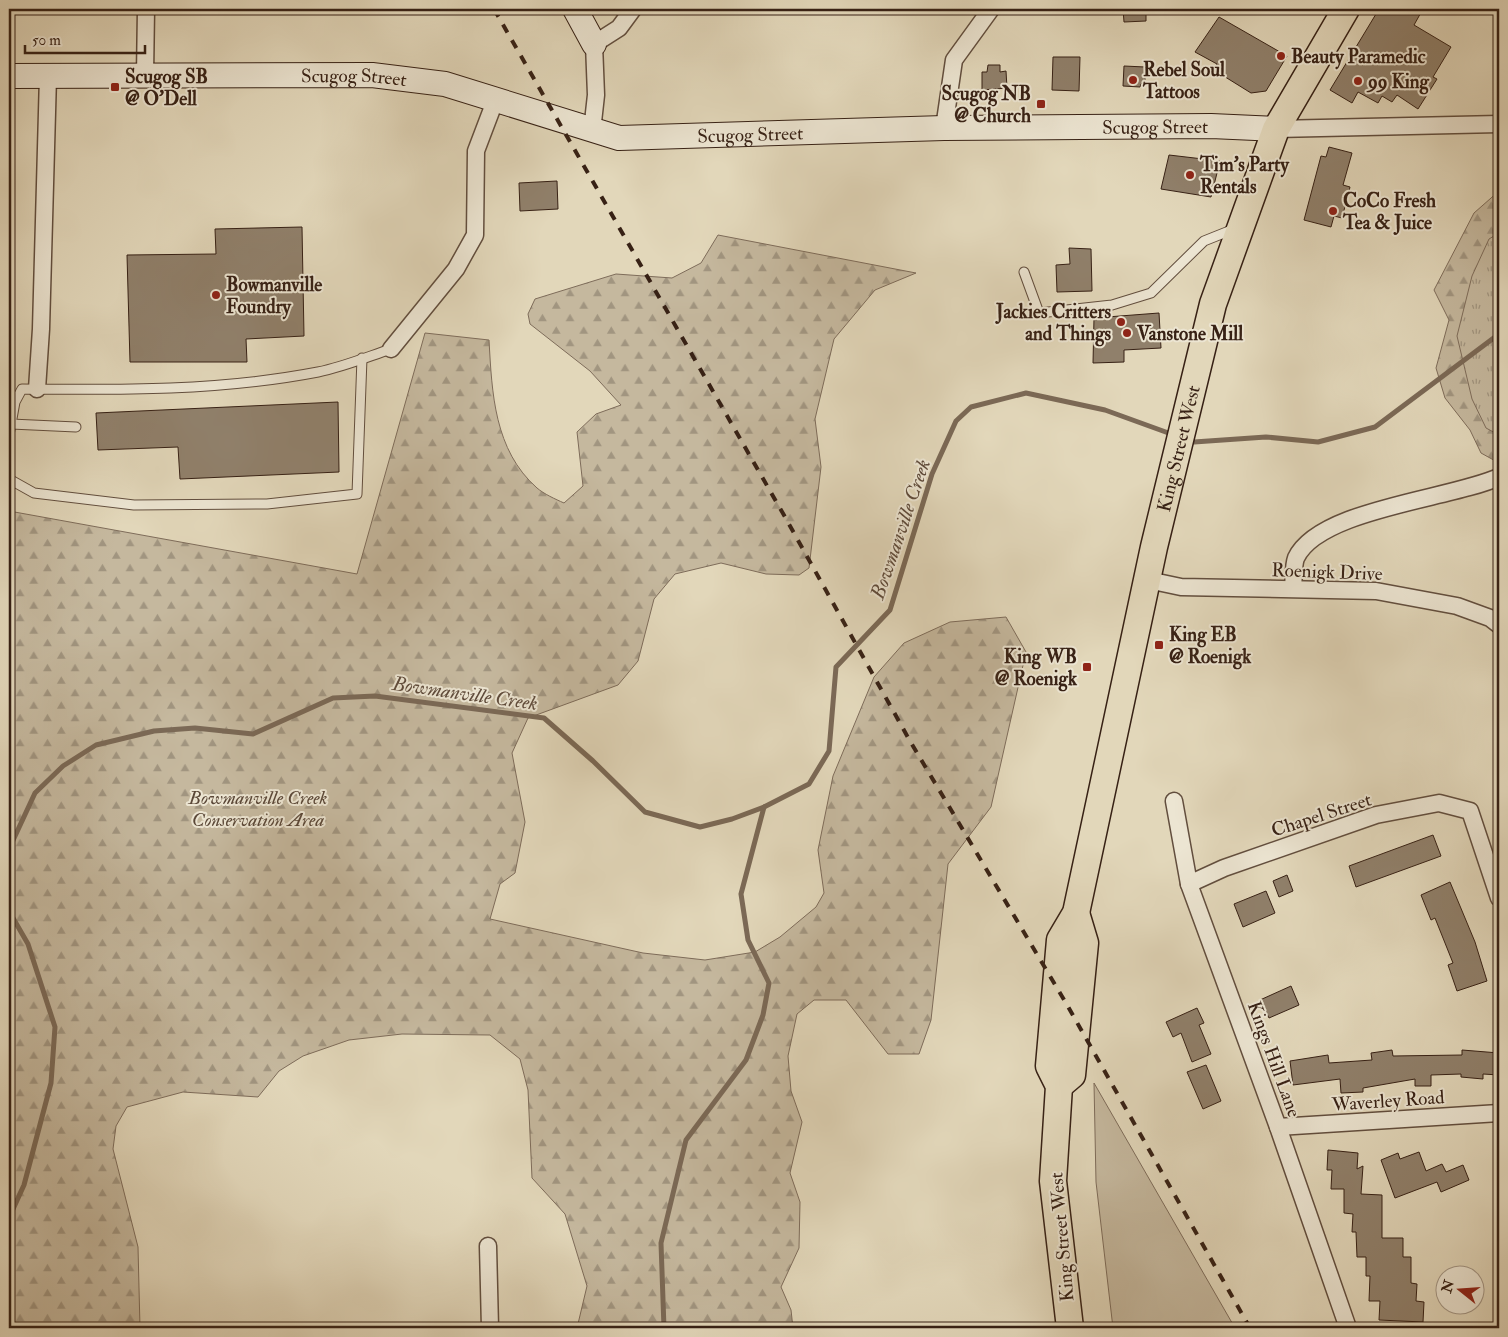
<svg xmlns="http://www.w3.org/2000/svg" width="1508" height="1337" font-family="'IM FELL Double Pica',serif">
<defs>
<pattern id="forest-firs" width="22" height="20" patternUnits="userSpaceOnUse" patternTransform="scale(1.25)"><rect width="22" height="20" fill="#c5b89e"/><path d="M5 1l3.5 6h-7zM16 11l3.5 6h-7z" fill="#a19580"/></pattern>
<pattern id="park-tufts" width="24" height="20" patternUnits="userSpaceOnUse" patternTransform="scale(1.25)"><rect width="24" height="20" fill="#c5b89e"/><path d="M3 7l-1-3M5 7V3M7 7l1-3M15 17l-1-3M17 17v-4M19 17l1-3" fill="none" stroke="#a19580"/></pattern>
</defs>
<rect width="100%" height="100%" fill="#e2d7ba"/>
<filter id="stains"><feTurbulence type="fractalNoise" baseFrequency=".004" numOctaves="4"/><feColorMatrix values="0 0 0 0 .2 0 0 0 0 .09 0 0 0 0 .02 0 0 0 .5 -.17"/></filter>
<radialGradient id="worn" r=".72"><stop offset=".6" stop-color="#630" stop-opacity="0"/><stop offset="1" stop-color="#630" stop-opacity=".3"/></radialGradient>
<polygon fill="#c5b89e" stroke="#7e6c5a" points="1094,1083 1235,1328 1113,1328 1096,1182"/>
<g fill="url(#forest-firs)" stroke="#7e6c5a">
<polygon points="1499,191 1499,463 1481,453 1470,430 1445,398 1436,368 1449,320 1434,290 1474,213"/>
<path d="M718,235L916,273L875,290L834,339L815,419L821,467L809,568L799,575L766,574L721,563L675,574L654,599L638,661L618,685L528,718L512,753L525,822L515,873L500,884L490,919L643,953L705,960L755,952L780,937L816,907L824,893L818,850L833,776L874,677L904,643L950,622L1006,617L1026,652L991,807L948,864L931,1020L919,1054H888L846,1000H814L797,1014L788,1056L791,1091L802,1122L790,1173L800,1202L799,1248L781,1287L791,1310L793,1328H577L587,1286L565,1214L532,1178L528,1090L520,1059L490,1035L402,1034L349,1040L303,1056L279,1071L258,1097L183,1092L127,1107L116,1126L113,1149L138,1247L140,1328H9V511L357,574L425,333L489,340C492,393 494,450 537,488C544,494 555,499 564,503L583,486L577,432L596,414L621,405L590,371L530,324L528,314L535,299L616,274L672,278L701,263Z"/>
</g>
<polygon fill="url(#park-tufts)" stroke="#7e6c5a" points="1499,233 1499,435 1486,428 1472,399 1457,336 1472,276 1489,239"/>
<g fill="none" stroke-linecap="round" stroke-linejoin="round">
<g stroke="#7b6956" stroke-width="5">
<polyline points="1189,441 1194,442 1266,437 1318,442 1375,427 1499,334"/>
<polyline points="9,849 35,793 63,766 96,745 154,731 195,728 253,734 333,698 375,696 544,718 593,761 645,812 700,827 732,819 764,807 809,784 829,751 836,667 890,610 932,474 956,421 971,407 1026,393 1105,410 1174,435"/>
<polyline points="9,911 28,944 55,1027 51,1083 24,1185 9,1218"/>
<polyline points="664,1328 661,1243 686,1140 746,1060 763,1015 769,983 748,940 741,894 764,807"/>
</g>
</g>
<g fill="#90806b" stroke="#372115">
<polygon points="1123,9 1146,9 1146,21 1124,22"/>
<polygon points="1379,9 1423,9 1414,25 1451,47 1433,77 1437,79 1418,109 1397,95 1392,102 1382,96 1378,103 1358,92 1352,103 1330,90"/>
<polygon points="1219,17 1287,56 1266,91 1251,93 1214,70 1217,64 1195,52"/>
<polygon points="1053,57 1080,57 1079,91 1052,90"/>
<polygon points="988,65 1000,65 1000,72 1006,71 1007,88 982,90 982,72 987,72"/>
<polygon points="1124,66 1145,67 1145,84 1141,84 1140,87 1123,86"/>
<polygon points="1329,147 1352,153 1343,185 1350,187 1342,218 1334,216 1331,227 1304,220 1321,156 1326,157"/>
<polygon points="1169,155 1220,161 1211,197 1161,189"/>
<polygon points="557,181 558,209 520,211 519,183"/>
<polygon points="302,227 304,336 246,339 247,362 130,362 127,255 216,254 215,229"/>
<polygon points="1069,248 1091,249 1092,291 1057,292 1056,265 1070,264"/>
<polygon points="1159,313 1161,348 1124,350 1124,362 1093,363 1094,318"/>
<polygon points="338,402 339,472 180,479 178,447 98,450 96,413"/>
<polygon points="1433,835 1441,856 1356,887 1349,866"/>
<polygon points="1287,875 1293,891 1279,897 1273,881"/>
<polygon points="1450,882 1475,942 1487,981 1457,991 1448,965 1453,963 1435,918 1431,920 1421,895"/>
<polygon points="1266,891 1275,913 1243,927 1234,904"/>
<polygon points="1291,986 1299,1005 1269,1018 1260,1000"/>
<polygon points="1197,1008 1204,1023 1199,1025 1211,1054 1192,1062 1181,1033 1173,1037 1166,1022"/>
<polygon points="1392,1050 1393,1056 1462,1055 1462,1050 1499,1053 1499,1075 1483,1074 1483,1079 1461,1077 1461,1074 1431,1075 1431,1086 1415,1086 1415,1079 1363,1088 1363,1092 1341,1093 1340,1079 1293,1085 1290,1061 1328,1055 1329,1063 1372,1060 1371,1053"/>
<polygon points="1206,1065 1221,1101 1203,1109 1187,1072"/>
<polygon points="1328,1150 1358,1153 1357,1169 1363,1166 1361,1194 1382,1195 1382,1238 1403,1238 1403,1257 1411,1257 1411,1283 1417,1284 1416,1301 1424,1302 1423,1322 1379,1320 1380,1301 1369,1301 1370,1276 1366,1276 1366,1257 1357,1257 1356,1232 1352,1232 1353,1214 1344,1213 1344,1189 1331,1189 1332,1170 1327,1170"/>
<polygon points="1419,1152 1426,1171 1442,1164 1446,1172 1463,1165 1469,1180 1441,1192 1437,1182 1395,1198 1381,1160 1398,1153 1400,1159"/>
</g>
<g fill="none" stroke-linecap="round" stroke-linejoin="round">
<g stroke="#624e3e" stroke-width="11">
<g id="lane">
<polyline points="1024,272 1039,313 1112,305 1151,293 1204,241 1234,229"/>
<polyline points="11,424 76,427"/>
<path d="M9,435L15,402L22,389C122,390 219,391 318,372C343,367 367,357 391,349"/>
<polyline points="9,479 34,493 134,505 267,504 357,494 362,358"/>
</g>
</g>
<g stroke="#624e3e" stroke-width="19">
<g id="street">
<polyline points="145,75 146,9"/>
<polyline points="944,128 954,60 991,9"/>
<polyline points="1276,129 1499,124"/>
<polyline points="592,131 596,95 594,44 619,28 633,9"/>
<polyline points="391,349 456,269 475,235 476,151 495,101"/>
<polyline points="37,389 41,329 48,76"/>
<polyline points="1148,580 1181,587 1376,591 1457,606 1490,618 1499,625"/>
<path d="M1293,588C1294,579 1293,566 1296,558C1319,509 1451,499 1499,477"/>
<polyline points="1174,801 1189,884 1278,1127 1348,1328"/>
<polyline points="1189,884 1224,868 1376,815 1439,803 1470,811 1499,898"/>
<polyline points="1278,1127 1499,1113"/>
<polyline points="488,1246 490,1328"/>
</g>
</g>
<g stroke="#372115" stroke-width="26">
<g id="secondary">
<polyline points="575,9 594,44"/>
<path id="s1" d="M9,76L372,75L445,84L619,138L944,128L1211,126L1276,129"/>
</g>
</g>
<g stroke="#372115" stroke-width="29">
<g id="primary">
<polyline points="1059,1086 1072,1075 1085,943 1076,913"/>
<path id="s2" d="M1070,1328L1053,1181L1059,1086L1049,1066L1060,940L1076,913L1154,547L1213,304L1276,129L1346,9"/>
</g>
</g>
<use href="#lane" stroke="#ece5d2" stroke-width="9"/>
<use href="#street" stroke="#ece5d2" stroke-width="16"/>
<use href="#secondary" stroke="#ece5d2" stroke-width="24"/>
<use href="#primary" stroke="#e2d7ba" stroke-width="26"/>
<polyline stroke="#372115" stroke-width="4" stroke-dasharray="9 9" stroke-linecap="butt" points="494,9 785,517 910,741 1066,1003 1250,1328"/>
</g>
<g fill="#8f2418" stroke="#ece5d2" stroke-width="2">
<circle cx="1281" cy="56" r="5"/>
<circle cx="1133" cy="80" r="5"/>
<circle cx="1358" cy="81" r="5"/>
<rect x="110" y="82" width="10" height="10" rx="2.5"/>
<rect x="1036" y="99" width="10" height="10" rx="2.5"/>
<circle cx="1190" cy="175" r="5"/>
<circle cx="1333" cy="211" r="5"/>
<circle cx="216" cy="295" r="5"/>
<circle cx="1121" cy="322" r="5"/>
<circle cx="1127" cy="333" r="5"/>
<rect x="1154" y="640" width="10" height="10" rx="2.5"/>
<rect x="1082" y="662" width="10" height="10" rx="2.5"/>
</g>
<g text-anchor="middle" stroke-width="4" stroke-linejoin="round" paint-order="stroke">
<g font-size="19" font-weight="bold" fill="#372115" stroke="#ece5d2" text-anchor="start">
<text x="1291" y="63">Beauty Paramedic</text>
<text x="1143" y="76">Rebel Soul<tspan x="1143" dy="22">Tattoos</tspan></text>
<text x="125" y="83">Scugog SB<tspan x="125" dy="22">@ O'Dell</tspan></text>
<text x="1368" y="88">99 King</text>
<text x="1031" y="100" text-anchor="end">Scugog NB<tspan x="1031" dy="22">@ Church</tspan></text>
<text x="1200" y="171">Tim's Party<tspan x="1200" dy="22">Rentals</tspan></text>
<text x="1343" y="207">CoCo Fresh<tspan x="1343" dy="22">Tea &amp; Juice</tspan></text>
<text x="226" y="291">Bowmanville<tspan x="226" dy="22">Foundry</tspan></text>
<text x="1111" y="318" text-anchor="end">Jackies Critters<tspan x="1111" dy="22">and Things</tspan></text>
<text x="1137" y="340">Vanstone Mill</text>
<text x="1169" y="641">King EB<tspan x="1169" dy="22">@ Roenigk</tspan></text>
<text x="1077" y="663" text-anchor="end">King WB<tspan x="1077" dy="22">@ Roenigk</tspan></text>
</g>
<g font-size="19" fill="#372115" stroke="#ece5d2">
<text dy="7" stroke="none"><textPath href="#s1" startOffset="345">Scugog Street</textPath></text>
<text dy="7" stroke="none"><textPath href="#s1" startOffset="1155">Scugog Street</textPath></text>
<text dy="7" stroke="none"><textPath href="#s1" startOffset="750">Scugog Street</textPath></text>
<text dy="7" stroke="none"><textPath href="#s2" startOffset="899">King Street West</textPath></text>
<text transform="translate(1327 571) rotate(2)" y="7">Roenigk Drive</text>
<text transform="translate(1321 814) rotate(-18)" y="7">Chapel Street</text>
<text transform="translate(1275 1059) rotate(70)" y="7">Kings Hill Lane</text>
<text transform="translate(1388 1100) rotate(-4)" y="7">Waverley Road</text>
<text transform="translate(1061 1237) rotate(-95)" y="7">King Street West</text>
</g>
<g font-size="19" font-style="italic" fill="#5a4737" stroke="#ece5d2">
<text x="258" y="804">Bowmanville Creek<tspan x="258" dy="22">Conservation Area</tspan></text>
</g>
<g font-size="20" font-style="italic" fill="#5f4b3b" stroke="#ece5d2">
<text transform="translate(900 529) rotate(-71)" y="7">Bowmanville Creek</text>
<text transform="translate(465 693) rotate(8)" y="7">Bowmanville Creek</text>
</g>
</g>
<rect width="1508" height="1337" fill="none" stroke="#e2d7ba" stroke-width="30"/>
<rect x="10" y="10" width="1488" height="1317" fill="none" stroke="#372115" stroke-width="2.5"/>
<rect x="15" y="15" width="1478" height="1307" fill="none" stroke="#372115"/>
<g transform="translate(1460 1290) rotate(287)"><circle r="24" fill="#ece5d2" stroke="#a49786"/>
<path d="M0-4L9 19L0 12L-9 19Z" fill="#8f2418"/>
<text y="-8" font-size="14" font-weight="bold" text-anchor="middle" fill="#372115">N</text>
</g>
<path d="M25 45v8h120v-8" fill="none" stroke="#372115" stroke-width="2.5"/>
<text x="32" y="45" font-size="15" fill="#372115" stroke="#ece5d2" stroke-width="4" paint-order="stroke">50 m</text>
<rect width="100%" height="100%" filter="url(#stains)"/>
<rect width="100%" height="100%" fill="url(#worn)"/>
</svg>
